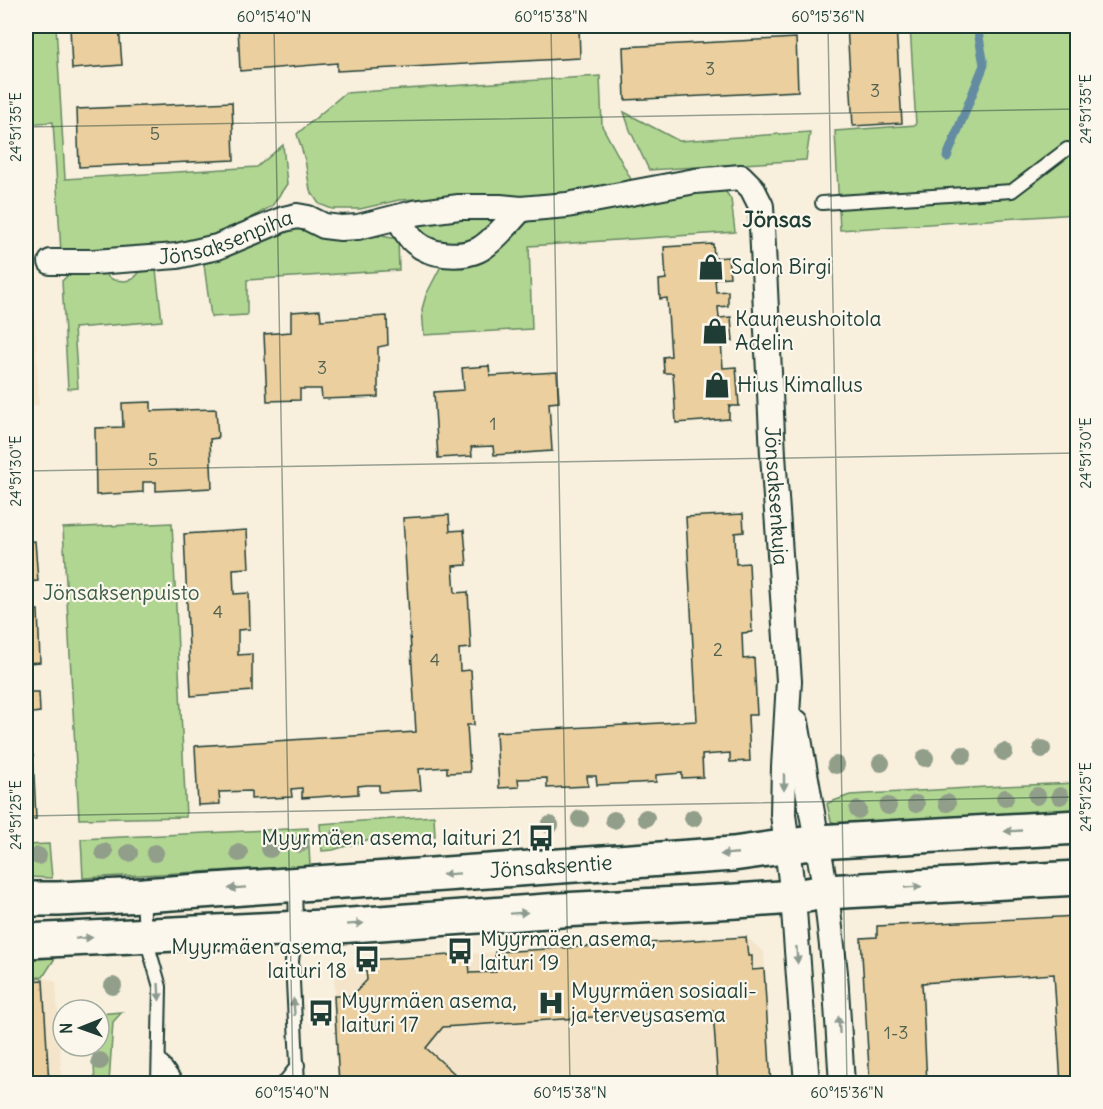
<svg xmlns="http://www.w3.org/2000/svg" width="1103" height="1109" font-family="Delius,sans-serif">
<rect width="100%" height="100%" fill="#f8efdd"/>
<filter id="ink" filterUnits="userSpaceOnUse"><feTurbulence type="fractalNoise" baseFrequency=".0167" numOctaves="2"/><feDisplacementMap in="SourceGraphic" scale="12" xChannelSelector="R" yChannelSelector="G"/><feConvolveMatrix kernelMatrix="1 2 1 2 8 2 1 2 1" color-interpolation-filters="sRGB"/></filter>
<g filter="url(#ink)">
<g fill="#f4e5ca">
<polygon points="26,124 39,405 26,406"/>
<polygon points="746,937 764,952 771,1083 339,1083 334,975 365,960"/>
<polygon points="43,977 56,982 62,1083 26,1084 26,978"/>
</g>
<g fill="#b1d692" stroke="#688a63" stroke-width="1.5">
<polygon points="26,26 56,26 65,179 257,167 283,145 287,184 272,206 239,225 198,242 119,250 61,252 53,122 26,124"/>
<polygon points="910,26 1077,26 1078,118 1075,121 1077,214 840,230 835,131 916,125"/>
<polygon points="600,76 602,126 633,183 561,198 447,197 399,200 360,209 332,209 319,204 310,190 305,160 297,134 345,93"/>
<polygon points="624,112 679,141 810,132 806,160 649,170 630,130"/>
<polygon points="723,188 731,199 735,232 529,246 532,329 424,335 422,309 426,295 442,264 522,217"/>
<polygon points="512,212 478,244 442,247 408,222"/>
<polygon points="295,226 359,238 381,236 398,239 399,270 247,280 247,315 211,317 203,257"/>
<polygon points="26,228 33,228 34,267 26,270 26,273"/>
<polygon points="106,269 108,277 114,280 125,281 133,279 140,272 156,270 162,321 74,328 78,388 68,389 62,281 71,272"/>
<polygon points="172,523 186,817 79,819 63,528"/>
<polygon points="1077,783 1077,813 835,823 831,821 827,804 828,803 850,795 1003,786"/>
<polygon points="434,816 435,836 370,839 333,850 322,851 320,824"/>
<polygon points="308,828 310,866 83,878 81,839"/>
<polygon points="49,844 52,878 26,877 26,845"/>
<polygon points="55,958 43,977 26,978 26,959"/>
<polygon points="122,1012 113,1022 109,1083 95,1083 93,1046 99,1046 99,1014"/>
</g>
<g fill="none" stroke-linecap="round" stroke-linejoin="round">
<polyline stroke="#638ca2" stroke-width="9" points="947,157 984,65 977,26"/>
</g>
<g fill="#ebcf9f" stroke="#1f3d34" stroke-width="1.5">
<polygon points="70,26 119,26 122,65 72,69"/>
<polygon points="238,26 579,26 580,58 337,71 337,63 240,71"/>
<polygon points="847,26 896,26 902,123 853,126"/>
<polygon points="796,38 798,91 625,100 623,47"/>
<polygon points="232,102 234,160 79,167 77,109"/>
<polygon points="713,244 714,258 728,257 730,277 715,278 716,292 728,291 728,306 718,307 719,318 731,317 733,341 721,342 723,368 736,367 739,406 729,406 729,419 676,423 673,373 664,373 663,357 671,356 667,298 660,299 659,280 666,279 664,247"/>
<polygon points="320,310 321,320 387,316 388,345 378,347 378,397 322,399 321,389 300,389 300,400 267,401 264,334 291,332 291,312"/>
<polygon points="489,366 490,376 557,372 559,402 549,403 552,451 494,455 493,446 471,447 472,456 438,458 434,392 464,390 462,368"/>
<polygon points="151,402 151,411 216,409 218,438 210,439 212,488 156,491 156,482 143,482 143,492 96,495 95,428 123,427 122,403"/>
<polygon points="743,514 744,532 735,533 736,564 749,563 752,632 742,633 743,659 754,658 757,715 748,715 750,761 730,762 730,753 702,755 703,777 682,778 682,773 656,775 656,782 597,785 596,776 587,776 588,786 547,788 547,778 518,779 519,787 499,788 496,732 697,721 686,517"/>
<polygon points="449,515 450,531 464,530 467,565 453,566 455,593 468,592 471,648 459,649 460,671 471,670 474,725 467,725 470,772 447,773 447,767 419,769 421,790 379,792 379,785 367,785 358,786 358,794 302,798 302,788 291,789 292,797 251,799 251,791 219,792 220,804 198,805 195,746 416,732 403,518"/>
<polygon points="247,530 249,568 233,569 234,594 249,593 250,629 238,630 238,655 252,654 252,691 191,696 184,534"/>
<polygon points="35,541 38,581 26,582 26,542"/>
<polygon points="26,610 38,610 40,662 27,663 28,692 39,692 40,712 26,714"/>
<polygon points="26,755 33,755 36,819 26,820"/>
<polygon points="1078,916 1078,1084 1061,1084 1054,974 922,983 927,1084 870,1084 861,938 877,937 877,926"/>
<polygon points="746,937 748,956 752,956 752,970 764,969 771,1084 718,1084 713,1010 593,1017 443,1027 426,1048 466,1084 339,1084 334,996 352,996 367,980 365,960 468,954 470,973 496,972 495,952"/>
<polygon points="43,980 49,1084 26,1084 26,981"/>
</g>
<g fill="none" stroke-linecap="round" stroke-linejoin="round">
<g stroke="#1f3d34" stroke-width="16">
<g id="lane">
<polyline points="822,203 1012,191 1067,149"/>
<polyline points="295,884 296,928 292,961 298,1084"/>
<polyline points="143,896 145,935 160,987 158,1084"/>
<polyline points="159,1058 178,1084"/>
<polyline points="283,1084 298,1065"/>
</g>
</g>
<g stroke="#1f3d34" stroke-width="28">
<g id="street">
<path d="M398,217C403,226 408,237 416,243C431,256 461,258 478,250C491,244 511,220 521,209"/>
<path id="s1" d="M51,262H94L177,256L217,247L284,219L297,216L308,218L324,226L341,228L358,227L414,213L459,207H500L521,209L567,205L695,181L741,177L752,188L761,206L773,455L789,681L784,767L783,814L793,897L807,1084"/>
<polyline points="796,722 826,892 835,973 842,1084"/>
</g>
</g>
<g stroke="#1f3d34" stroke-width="38">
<g id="secondary">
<path id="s2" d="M26,899H58L143,895L733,854L818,842L1078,827"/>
<polyline points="26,941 324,927 561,910 737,901 793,897 826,892 1078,878"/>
</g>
</g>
<use href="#lane" stroke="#fbf7ec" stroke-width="12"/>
<use href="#street" stroke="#fbf7ec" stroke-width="24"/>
<use href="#secondary" stroke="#fbf7ec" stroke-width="33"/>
</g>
<g fill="#919e8a">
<circle cx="1042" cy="749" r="9"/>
<circle cx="1004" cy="752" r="9"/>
<circle cx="963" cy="755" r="9"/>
<circle cx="925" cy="758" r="9"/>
<circle cx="881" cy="763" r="9"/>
<circle cx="836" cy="765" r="9"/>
<circle cx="1037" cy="796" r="9"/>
<circle cx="1060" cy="796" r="9"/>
<circle cx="1005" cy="798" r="9"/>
<circle cx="947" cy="803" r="9"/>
<circle cx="916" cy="804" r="9"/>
<circle cx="888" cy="806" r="9"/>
<circle cx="858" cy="810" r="9"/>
<circle cx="646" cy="818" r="9"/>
<circle cx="693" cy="818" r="9"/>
<circle cx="580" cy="819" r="9"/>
<circle cx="614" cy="820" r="9"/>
<circle cx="550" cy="825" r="9"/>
<circle cx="338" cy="837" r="9"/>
<circle cx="300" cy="844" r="9"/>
<circle cx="270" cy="849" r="9"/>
<circle cx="104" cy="852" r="9"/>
<circle cx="129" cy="853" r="9"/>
<circle cx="155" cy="853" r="9"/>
<circle cx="239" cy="853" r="9"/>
<circle cx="38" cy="856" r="9"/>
<circle cx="113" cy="986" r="9"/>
<circle cx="100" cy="1061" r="9"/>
</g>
<defs><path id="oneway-solid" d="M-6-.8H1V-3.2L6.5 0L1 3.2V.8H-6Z" transform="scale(1.5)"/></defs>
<g fill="#8d9a90">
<use href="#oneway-solid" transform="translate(784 782) rotate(90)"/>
<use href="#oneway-solid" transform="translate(1013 831) rotate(177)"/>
<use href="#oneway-solid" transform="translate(729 854) rotate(175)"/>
<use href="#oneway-solid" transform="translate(451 874) rotate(176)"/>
<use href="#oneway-solid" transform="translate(913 887) rotate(-3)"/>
<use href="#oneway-solid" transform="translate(237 888) rotate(176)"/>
<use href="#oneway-solid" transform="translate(519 913) rotate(-4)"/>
<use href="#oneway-solid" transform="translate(355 924) rotate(-4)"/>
<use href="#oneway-solid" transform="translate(84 938) rotate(-3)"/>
<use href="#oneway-solid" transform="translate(797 955) rotate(86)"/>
<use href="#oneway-solid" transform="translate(159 992) rotate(87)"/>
<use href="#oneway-solid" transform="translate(294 1007) rotate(-94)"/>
<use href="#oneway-solid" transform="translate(839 1025) rotate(-94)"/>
</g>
</g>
<path fill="none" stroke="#1f3d34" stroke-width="1.5" stroke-opacity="0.45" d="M274,26L293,1084M551,26L570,1084M828,26L847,1084M26,127L1078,109M26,471L1078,453M26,816L1078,797"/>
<defs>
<g id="shop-bare" transform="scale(2.07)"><path d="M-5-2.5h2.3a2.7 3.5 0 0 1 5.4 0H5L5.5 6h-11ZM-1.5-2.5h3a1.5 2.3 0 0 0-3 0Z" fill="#1f3d34" stroke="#fbf7ec" stroke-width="2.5" paint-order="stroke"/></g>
<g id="bus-bare" transform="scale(2.07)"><path d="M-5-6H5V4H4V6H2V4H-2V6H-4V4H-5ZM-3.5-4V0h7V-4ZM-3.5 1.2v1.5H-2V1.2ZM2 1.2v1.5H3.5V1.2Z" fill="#1f3d34" stroke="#fbf7ec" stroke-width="2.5" paint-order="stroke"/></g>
<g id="hospital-bare" transform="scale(2.07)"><path d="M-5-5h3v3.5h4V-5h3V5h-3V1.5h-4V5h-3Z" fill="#1f3d34" stroke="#fbf7ec" stroke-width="2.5" paint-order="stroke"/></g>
</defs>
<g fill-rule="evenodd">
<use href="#shop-bare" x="711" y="267"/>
<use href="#shop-bare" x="715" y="331"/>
<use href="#shop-bare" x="717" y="385"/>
<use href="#bus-bare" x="541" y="838"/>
<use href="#bus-bare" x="460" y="951"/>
<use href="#bus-bare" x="367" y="959"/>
<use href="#hospital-bare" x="551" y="1003"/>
<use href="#bus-bare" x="321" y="1013"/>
</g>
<g text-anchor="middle" stroke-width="4.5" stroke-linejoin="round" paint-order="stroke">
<g font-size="18" fill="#52624f">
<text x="710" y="75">3</text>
<text x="875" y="97">3</text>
<text x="155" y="140">5</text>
<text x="322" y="374">3</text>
<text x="493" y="430">1</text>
<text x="153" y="466">5</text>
<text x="218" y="618">4</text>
<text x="718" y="656">2</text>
<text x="435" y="666">4</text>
<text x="896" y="1039">1-3</text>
</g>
<g font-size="21" fill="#1f3d34" stroke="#fbf7ec">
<text dy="7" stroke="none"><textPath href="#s1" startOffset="178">Jönsaksenpiha</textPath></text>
<text dy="7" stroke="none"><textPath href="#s1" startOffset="1030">Jönsaksenkuja</textPath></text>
<text dy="7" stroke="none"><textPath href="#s2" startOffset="526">Jönsaksentie</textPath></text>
</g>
<g font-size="21" fill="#1f3d34" stroke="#fbf7ec" text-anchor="start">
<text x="731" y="274">Salon Birgi</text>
<text x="735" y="326">Kauneushoitola<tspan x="735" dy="24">Adelin</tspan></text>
<text x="737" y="392">Hius Kimallus</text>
<text x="521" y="845" text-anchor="end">Myyrmäen asema, laituri 21</text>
<text x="480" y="946">Myyrmäen asema,<tspan x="480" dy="24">laituri 19</tspan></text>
<text x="347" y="954" text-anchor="end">Myyrmäen asema,<tspan x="347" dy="24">laituri 18</tspan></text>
<text x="571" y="998">Myyrmäen sosiaali-<tspan x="571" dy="24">ja terveysasema</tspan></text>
<text x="341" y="1008">Myyrmäen asema,<tspan x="341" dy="24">laituri 17</tspan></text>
</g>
<g font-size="21" fill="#3c5c47" stroke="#fbf7ec">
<text x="121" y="600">Jönsaksenpuisto</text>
</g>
<g font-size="22" font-weight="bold" fill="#1f3d34" stroke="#fbf7ec">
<text x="777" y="227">Jönsas</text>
</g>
</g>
<rect width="1103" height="1109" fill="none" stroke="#fbf7ec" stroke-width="66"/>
<g transform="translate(81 1028) rotate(269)"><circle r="28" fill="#fbf7ec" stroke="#a3ada2" stroke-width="1.5"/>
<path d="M0-4.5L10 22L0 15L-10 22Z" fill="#1f3d34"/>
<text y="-9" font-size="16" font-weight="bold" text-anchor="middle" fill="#1f3d34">N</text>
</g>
<rect x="33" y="33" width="1037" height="1043" fill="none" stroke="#1f3d34" stroke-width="2"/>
<g font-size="15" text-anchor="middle" fill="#1f3d34">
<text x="274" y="22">60°15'40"N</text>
<text x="551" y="22">60°15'38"N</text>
<text x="828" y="22">60°15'36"N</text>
<text transform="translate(1086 109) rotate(-90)" y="5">24°51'35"E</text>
<text transform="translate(16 127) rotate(-90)" y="5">24°51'35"E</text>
<text transform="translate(1086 453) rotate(-90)" y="5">24°51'30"E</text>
<text transform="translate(16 471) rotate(-90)" y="5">24°51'30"E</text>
<text transform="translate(1086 797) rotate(-90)" y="5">24°51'25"E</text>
<text transform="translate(16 815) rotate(-90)" y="5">24°51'25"E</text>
<text x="292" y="1098">60°15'40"N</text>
<text x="570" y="1098">60°15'38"N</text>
<text x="847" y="1098">60°15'36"N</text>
</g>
</svg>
